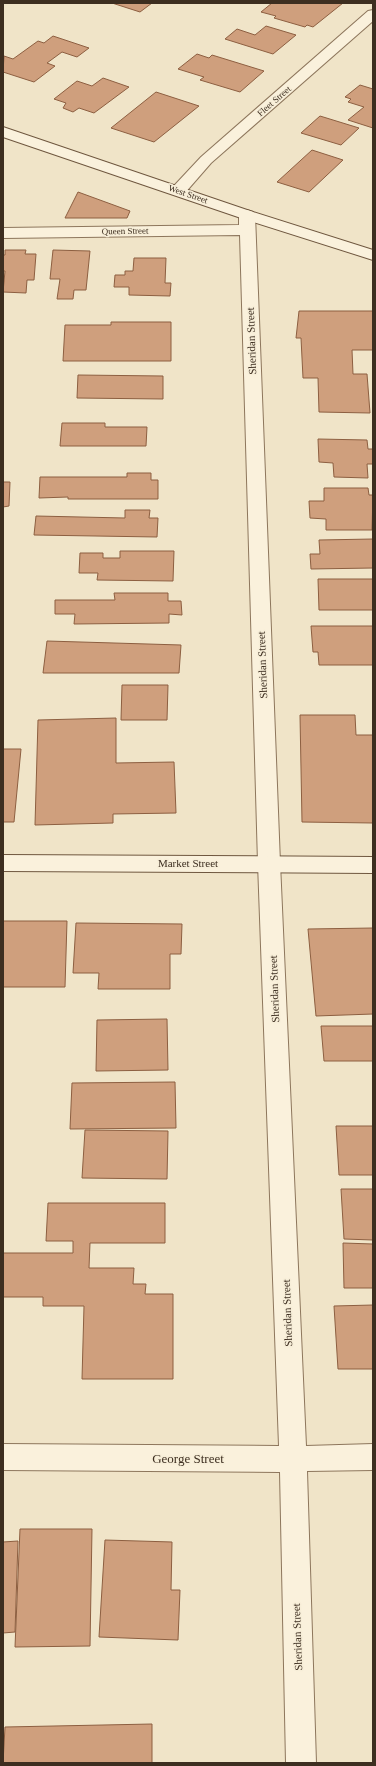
<svg xmlns="http://www.w3.org/2000/svg" width="376" height="1766" font-family="'Times New Roman',serif">
<rect width="100%" height="100%" fill="#f0e4c8"/>
<g fill="#cf9f7d" stroke="#8d5f41">
<polygon points="112,3 152,3 140,12"/>
<polygon points="272,3 343,3 313,27 307,25 305,27 274,18 276,16 261,12"/>
<polygon points="266,26 296,35 273,54 225,39 237,29 255,35"/>
<polygon points="53,36 89,48 77,57 62,52 47,63 55,66 34,82 3,72 4,56 13,59 38,41 44,43"/>
<polygon points="197,54 209,58 212,55 264,71 240,92 200,80 204,77 178,69"/>
<polygon points="103,78 129,87 94,113 79,108 73,112 63,108 66,103 54,99 77,81 92,86"/>
<polygon points="360,85 373,89 373,128 348,120 364,107 348,102 351,99 345,97"/>
<polygon points="156,92 199,106 154,142 111,128"/>
<polygon points="320,116 359,128 341,145 301,133"/>
<polygon points="312,150 343,160 309,192 277,182"/>
<polygon points="78,192 130,211 127,218 65,218"/>
<polygon points="5,250 26,250 25,254 36,254 34,280 27,280 26,293 3,292 5,271 3,271 3,255 5,255"/>
<polygon points="53,250 90,251 86,290 74,290 73,299 57,299 60,279 50,279"/>
<polygon points="134,258 166,258 165,283 171,283 170,296 129,295 129,287 114,287 115,275 125,275 125,271 133,271"/>
<polygon points="299,311 373,311 373,350 352,350 353,374 367,374 370,413 319,412 318,378 303,378 301,338 296,338"/>
<polygon points="111,322 171,322 171,361 63,361 65,325 111,325"/>
<polygon points="78,375 163,376 163,399 77,398"/>
<polygon points="62,423 105,423 105,427 147,427 146,446 60,446"/>
<polygon points="318,439 367,440 368,449 373,449 373,464 367,464 368,478 334,477 333,463 319,462"/>
<polygon points="127,473 151,473 151,480 158,480 158,499 68,499 68,497 39,498 40,477 127,477"/>
<polygon points="3,482 10,482 9,506 3,507"/>
<polygon points="324,488 368,488 369,495 373,495 372,530 326,530 326,519 310,518 309,501 324,501"/>
<polygon points="125,510 150,510 149,518 158,518 157,537 34,535 36,516 125,518"/>
<polygon points="373,539 373,568 311,569 310,554 320,554 319,540"/>
<polygon points="120,551 174,551 173,581 97,580 98,573 79,573 80,553 103,553 103,558 120,558"/>
<polygon points="318,579 373,579 373,610 319,610"/>
<polygon points="114,593 168,593 168,601 181,601 182,615 169,614 169,623 74,624 75,614 55,614 55,600 115,600"/>
<polygon points="311,626 373,626 373,665 319,665 318,652 313,652"/>
<polygon points="47,641 181,645 179,673 43,673"/>
<polygon points="122,685 168,685 167,720 121,720"/>
<polygon points="300,715 355,715 356,735 373,735 373,823 302,822"/>
<polygon points="116,718 116,763 174,762 176,813 113,814 113,823 35,825 38,720"/>
<polygon points="3,749 21,749 14,822 3,822"/>
<polygon points="3,921 67,921 65,987 3,987"/>
<polygon points="76,923 182,924 181,954 170,954 170,989 98,989 99,973 73,973"/>
<polygon points="373,928 373,1014 316,1016 308,929"/>
<polygon points="167,1019 168,1070 96,1071 97,1020"/>
<polygon points="321,1026 373,1026 373,1061 324,1061"/>
<polygon points="175,1082 176,1128 70,1129 72,1083"/>
<polygon points="336,1126 373,1126 373,1175 339,1175"/>
<polygon points="85,1130 168,1131 167,1179 82,1178"/>
<polygon points="341,1189 373,1189 373,1240 344,1239"/>
<polygon points="48,1203 165,1203 165,1243 90,1243 89,1268 134,1268 133,1284 146,1284 145,1294 173,1294 173,1379 82,1379 84,1306 43,1306 43,1297 3,1297 3,1253 73,1253 73,1241 46,1241"/>
<polygon points="343,1243 373,1244 373,1288 344,1288"/>
<polygon points="373,1305 373,1369 338,1369 334,1306"/>
<polygon points="20,1529 92,1529 90,1646 15,1647"/>
<polygon points="105,1540 172,1542 171,1590 180,1590 178,1640 99,1637"/>
<polygon points="18,1541 15,1632 3,1633 3,1542"/>
<polygon points="152,1724 152,1763 3,1763 5,1727"/>
</g>
<g fill="none" stroke-linecap="round" stroke-linejoin="round">
<g stroke="#8d765c" stroke-width="2">
<g id="street">
<polygon points="373,10 373,21 211,163 184,194 172,194 170,191 172,188 201,157 368,11"/>
<polygon points="247,210 253,212 255,215 280,863 306,1446 373,1444 373,1470 307,1471 316,1763 286,1763 280,1472 3,1470 3,1444 279,1446 258,863 240,235 3,238 3,228 239,225 239,215 241,212"/>
</g>
</g>
<g stroke="#6f573f" stroke-width="2">
<g id="secondary">
<polygon points="3,127 253,212 373,250 373,260 241,218 3,137"/>
<polygon points="3,855 373,857 373,873 3,871"/>
</g>
</g>
<use href="#street" fill="#faf1dc" fill-rule="evenodd"/>
<use href="#secondary" fill="#faf1dc" fill-rule="evenodd"/>
</g>
<g text-anchor="middle" stroke-width="3" stroke-linejoin="round" paint-order="stroke">
<g font-size="9" fill="#3d2e20" stroke="#f7eed8">
<text transform="translate(274 101) rotate(-41)" y="3">Fleet Street</text>
<text transform="translate(188 194) rotate(19)" y="3">West Street</text>
<text transform="translate(125 231) rotate(-1)" y="3">Queen Street</text>
</g>
<g font-size="11" fill="#3d2e20" stroke="#f7eed8">
<text transform="translate(251 341) rotate(-92)" y="4">Sheridan Street</text>
<text transform="translate(262 665) rotate(-92)" y="4">Sheridan Street</text>
<text x="188" y="867">Market Street</text>
<text transform="translate(274 989) rotate(-92)" y="4">Sheridan Street</text>
<text transform="translate(287 1313) rotate(-92)" y="4">Sheridan Street</text>
<text transform="translate(297 1637) rotate(-92)" y="4">Sheridan Street</text>
</g>
<g font-size="13" fill="#3d2e20" stroke="#f7eed8">
<text x="188" y="1463">George Street</text>
</g>
</g>
<rect width="376" height="1766" fill="none" stroke="#3d2e20" stroke-width="8"/>
</svg>
